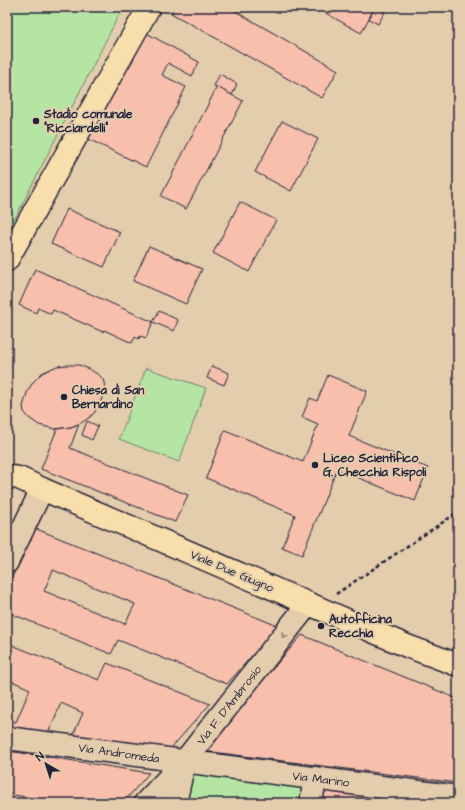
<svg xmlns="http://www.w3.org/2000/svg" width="465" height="810" font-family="'Architects Daughter',sans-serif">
<rect width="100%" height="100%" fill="#e4cdad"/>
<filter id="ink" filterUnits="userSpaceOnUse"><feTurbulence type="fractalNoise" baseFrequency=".025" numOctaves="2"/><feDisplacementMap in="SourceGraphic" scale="8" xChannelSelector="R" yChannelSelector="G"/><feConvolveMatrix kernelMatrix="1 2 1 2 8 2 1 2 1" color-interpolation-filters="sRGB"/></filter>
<g filter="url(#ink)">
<g fill="#b5e5a4" stroke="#6c8470">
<polygon points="7,7 123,7 7,234"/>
<polygon points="146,368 206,388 179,462 119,439"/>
<polygon points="188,766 311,781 307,803 181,803"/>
</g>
<g fill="#f7bfac" stroke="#22223b" fill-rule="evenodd">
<polygon points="174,7 228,7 338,70 322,98 171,13"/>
<polygon points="315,7 375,7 361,33"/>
<polygon points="375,7 385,12 378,24 369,19"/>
<polygon points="139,29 199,62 192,76 168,63 162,75 186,87 146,167 86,138"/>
<polygon points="220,74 237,84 232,95 214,86"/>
<polygon points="217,87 243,101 186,209 161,196"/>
<polygon points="282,121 318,139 291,191 255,172"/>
<polygon points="240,202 276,220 249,272 213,253"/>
<polygon points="67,209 120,232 104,267 51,244"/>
<polygon points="149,246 202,269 186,304 133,281"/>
<polygon points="35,269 153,322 146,338 140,336 139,339 135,337 132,343 104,330 103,332 53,310 51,314 38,308 36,313 19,305"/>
<polygon points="159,311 178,320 174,331 153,322"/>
<polygon points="68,365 79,365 89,369 99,375 103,379 105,387 102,398 100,403 94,413 90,417 81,423 71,427 55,429 39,425 29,418 24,412 23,406 28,390 34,381 42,373 57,366"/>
<polygon points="212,366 229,373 224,385 207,378"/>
<polygon points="328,375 367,391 349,436 428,468 415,501 337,469 302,555 282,547 295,515 206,478 225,430 303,462 318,424 302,417 310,398 317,401"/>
<polygon points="87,421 98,426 92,440 82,435"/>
<polygon points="79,424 70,448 188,495 175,522 41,469 57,429 71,427"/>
<path d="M34,528L278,626L227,684L118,640L111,654L7,612V589ZM53,570L135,604L125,624L44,591Z"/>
<polygon points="302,635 458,699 458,783 204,751 206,745"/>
<polygon points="7,643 99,680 107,663 210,704 164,756 70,742 83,713 61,703 46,739 7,731 7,718 16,722 30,689 7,679"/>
<polygon points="7,751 56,758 149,773 123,803 39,803 39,799 7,794"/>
<polygon points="320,790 441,803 318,803"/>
</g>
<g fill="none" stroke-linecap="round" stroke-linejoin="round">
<g stroke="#22223b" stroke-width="25">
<g id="minor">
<polyline points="7,562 42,489"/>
<path d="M7,738C157,758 308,777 458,797"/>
<polyline points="145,803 184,762 308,604"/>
<polyline points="175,803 184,763"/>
<polyline points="311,803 315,778"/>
</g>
</g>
<g stroke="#22223b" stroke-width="25">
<g id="major">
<polyline points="7,260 149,7"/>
<polyline points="7,476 19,478 42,489 407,646 458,665"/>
</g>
</g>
<polyline stroke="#22223b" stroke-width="2.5" stroke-dasharray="4 3" stroke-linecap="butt" points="336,594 458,512"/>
<use href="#minor" stroke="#e4cdad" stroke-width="22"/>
<use href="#major" stroke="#f8deab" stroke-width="22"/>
</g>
<defs><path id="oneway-chevron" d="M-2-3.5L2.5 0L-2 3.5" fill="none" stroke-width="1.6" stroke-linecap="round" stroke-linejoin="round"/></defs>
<use stroke="#837874" href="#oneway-chevron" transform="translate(284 635) rotate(128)"/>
</g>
<g fill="#22223b" stroke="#e4cdad" stroke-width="1.5">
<circle cx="36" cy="121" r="4"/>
<circle cx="64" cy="397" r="4"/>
<circle cx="315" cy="465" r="4"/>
<circle cx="321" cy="626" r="4"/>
</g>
<g text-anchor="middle" stroke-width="4" stroke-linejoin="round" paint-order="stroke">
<g font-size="12" font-weight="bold" fill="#22223b" stroke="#e4cdad" text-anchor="start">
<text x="44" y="118">Stadio comunale<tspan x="44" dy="14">"Ricciardelli"</tspan></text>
<text x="72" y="394">Chiesa di San<tspan x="72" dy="14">Bernardino</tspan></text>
<text x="323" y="462">Liceo Scientifico<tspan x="323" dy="14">G. Checchia Rispoli</tspan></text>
<text x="329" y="623">Autofficina<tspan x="329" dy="14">Recchia</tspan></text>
</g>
<g font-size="12" fill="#22223b" stroke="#e4cdad">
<text transform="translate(232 571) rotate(23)" y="4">Viale Due Giugno</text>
<text transform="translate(229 705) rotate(-52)" y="4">Via F. D'Ambrosio</text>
<text transform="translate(119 753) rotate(8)" y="4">Via Andromeda</text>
<text transform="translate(321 779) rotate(7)" y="4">Via Marino</text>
</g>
</g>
<rect width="465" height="810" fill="none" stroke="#e4cdad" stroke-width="24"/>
<rect x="12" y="12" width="441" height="786" fill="none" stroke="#22223b" stroke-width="1.5" filter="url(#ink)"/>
<g transform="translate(46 764) rotate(321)" stroke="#e4cdad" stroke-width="3" paint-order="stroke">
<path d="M0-3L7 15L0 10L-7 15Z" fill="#22223b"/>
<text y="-6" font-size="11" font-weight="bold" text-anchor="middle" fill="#22223b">N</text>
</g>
</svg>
